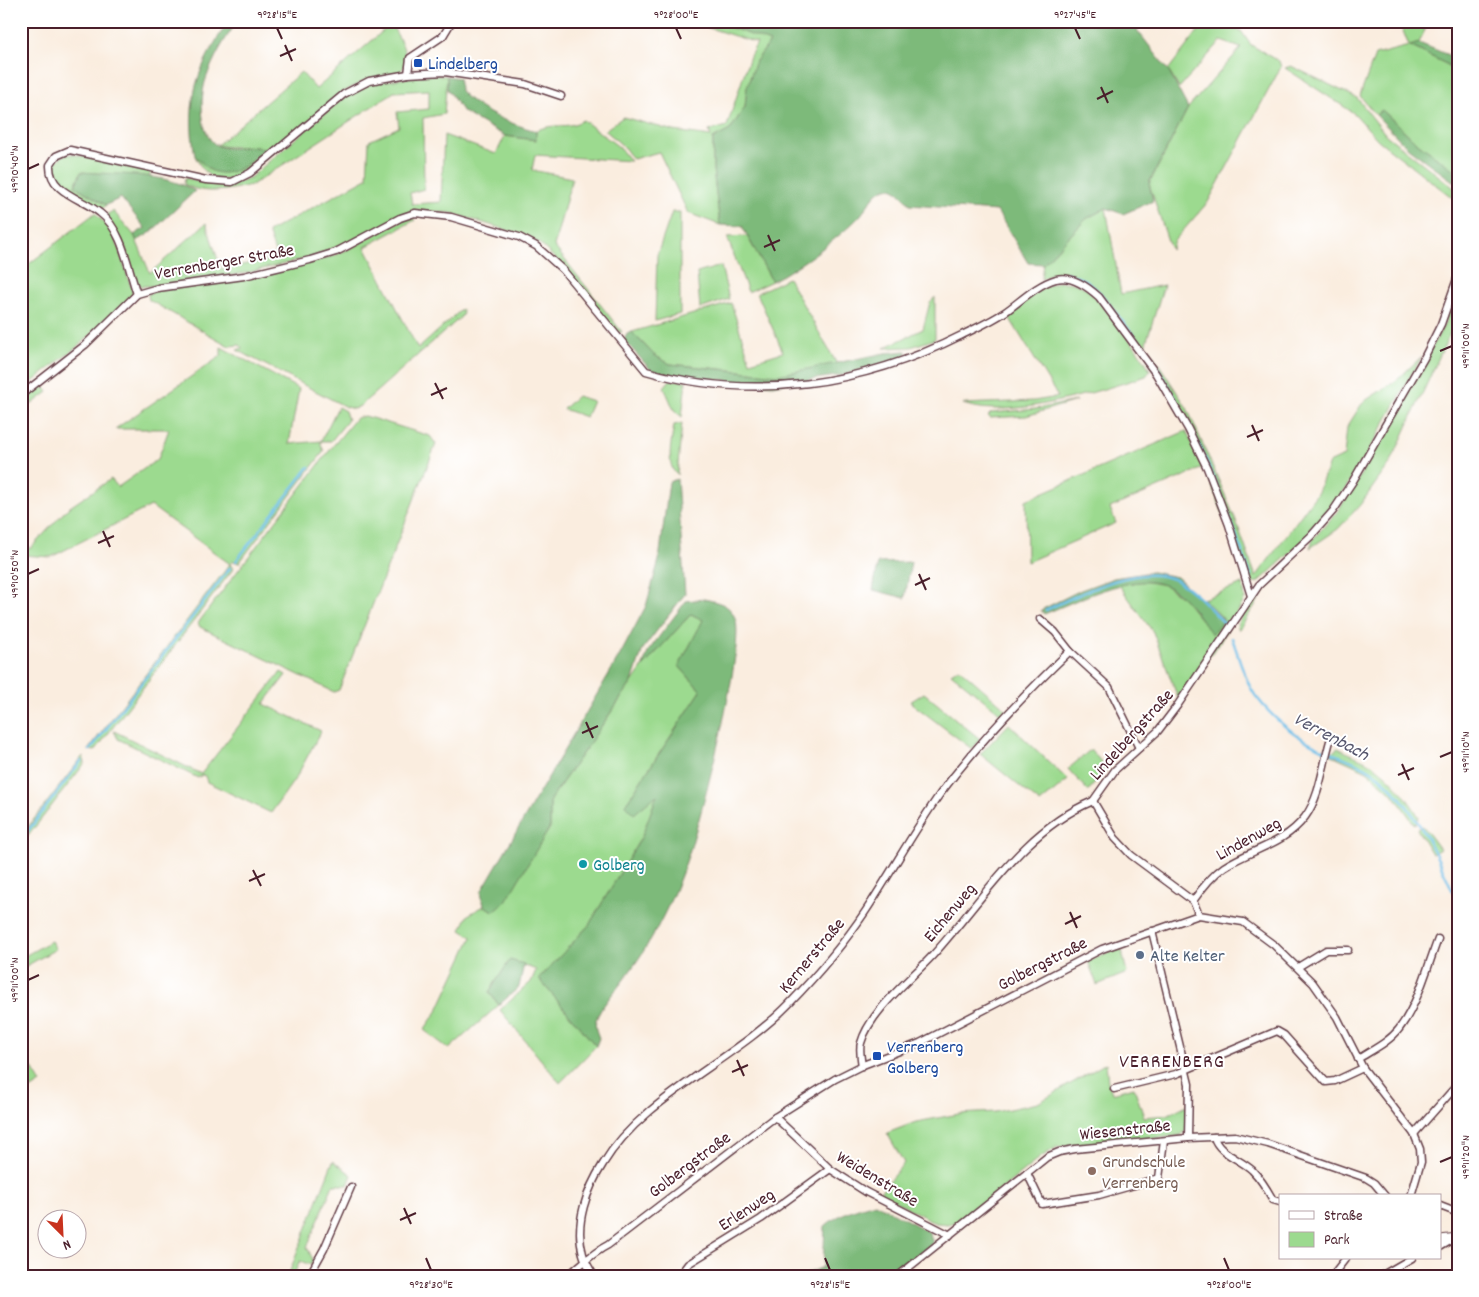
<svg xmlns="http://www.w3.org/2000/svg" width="1479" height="1297" font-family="Dekko,sans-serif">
<rect width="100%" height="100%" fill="#fff"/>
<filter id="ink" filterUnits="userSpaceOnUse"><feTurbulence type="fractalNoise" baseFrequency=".02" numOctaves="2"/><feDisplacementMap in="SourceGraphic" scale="10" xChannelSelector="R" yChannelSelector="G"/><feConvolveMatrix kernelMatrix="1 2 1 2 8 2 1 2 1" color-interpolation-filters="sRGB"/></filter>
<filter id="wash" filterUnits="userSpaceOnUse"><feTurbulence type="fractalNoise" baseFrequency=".0096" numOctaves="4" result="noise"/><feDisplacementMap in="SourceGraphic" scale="20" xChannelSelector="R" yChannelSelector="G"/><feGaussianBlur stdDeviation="1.12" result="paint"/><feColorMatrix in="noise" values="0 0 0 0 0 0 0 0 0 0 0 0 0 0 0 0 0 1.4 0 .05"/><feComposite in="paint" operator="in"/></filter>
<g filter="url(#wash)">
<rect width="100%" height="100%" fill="#faeddf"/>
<g fill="#9cda8f" stroke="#737c5d">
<polygon points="687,21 714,21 770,42 756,61 747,87 745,107 730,130 713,139 713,169 720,225 688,213 659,152 633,159 623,146 605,130 623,117 674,131 711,136 709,131 727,126 750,56 757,43"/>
<polygon points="1206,21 1216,21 1241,31 1251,45 1279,61 1281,67 1208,202 1174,241 1171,250 1149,184 1188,108 1241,48 1221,41 1179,88 1168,70"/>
<polygon points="1399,21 1429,21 1419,43 1410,46 1458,70 1458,173 1416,142 1382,110 1376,115 1360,96 1375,55 1409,46"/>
<path d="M391,24C398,37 414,58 400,72L368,79L341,93L249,172C222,184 209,184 195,156C200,160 205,167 210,170C230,179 252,164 263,149C248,143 233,150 217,145L301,72L316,89Z"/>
<polygon points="1291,66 1357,98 1386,135 1458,191 1458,202 1378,140 1355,114 1285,68"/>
<path d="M426,75L447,76L444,114L423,118L424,189L410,193L412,204L441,202L444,135L496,154L505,136L535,140L536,131C551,122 568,130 583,120L619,147L630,161L535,155L532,170L572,178L554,246L622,332H616L566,269L539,243L520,234L451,213L414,210L357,239L309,258L246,273L156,286H141L137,282L125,247L106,215L113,211L134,235L150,273L206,223L221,269L277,258L268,232L367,178L369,141L399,127L397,112L429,109V90L394,92L252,185C229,190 205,196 184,184L185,178C209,183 228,189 251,177L345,96L369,84Z"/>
<path d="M72,154L151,171L149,177L81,172L75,186L106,205L101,210C84,197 50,189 54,163L64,155Z"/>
<path d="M1106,208L1121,294L1164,285L1145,346H1140C1120,321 1092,273 1056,274C1051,274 1045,278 1041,279L1043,264L1086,219Z"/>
<polygon points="672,212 680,212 680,314 655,321 657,255"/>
<polygon points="95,213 113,232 133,293 129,299 83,342 21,391 21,270"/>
<path d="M411,217L415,220L365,247L418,349L462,309L463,313L461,317L360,406L354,409L346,407L237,350L242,348L240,345L229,346L149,300L148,294L158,290C217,284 278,275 335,255C361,245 384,227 411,217Z"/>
<polygon points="747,236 772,281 748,292 727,237"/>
<polygon points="721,266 729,299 700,309 697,273"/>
<polygon points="788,278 837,364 779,375 670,364 654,355 632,332 731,303 750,362 783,352 757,293"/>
<path d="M1058,282C1069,282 1079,283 1088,290C1099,299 1147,359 1150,371L1146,376C1098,391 1011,421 963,404L1034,401L1058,397L1007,314L1044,287Z"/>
<polygon points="1458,285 1457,318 1391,462 1360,505 1338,529 1310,548 1313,539 1337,512 1356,483 1444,325"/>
<polygon points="935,297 935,339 911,347 884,348 923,329 930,302"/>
<polygon points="221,347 299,389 289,444 321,441 338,407 345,411 348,420 331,441 321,441 321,445 324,451 239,563 233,561 230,564 233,569 95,751 88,750 230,564 151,506 51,557 21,555 21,539 30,549 67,509 111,479 118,487 158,459 169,429 115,429 221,356"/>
<path d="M1149,349L1187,408L1235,518L1256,577L1318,492L1329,463L1344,456L1347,427L1363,402L1396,381L1422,356C1393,407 1366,461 1332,508C1311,536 1284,558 1259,582L1252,583L1248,578L1191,432L1148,357Z"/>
<polygon points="670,380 686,381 682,417 674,410 664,387"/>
<polygon points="41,383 48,392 21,412 21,399"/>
<polygon points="577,396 593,401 586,417 563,409"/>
<polygon points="1076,401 1026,416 990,418 988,416 991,413 1036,409"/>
<polygon points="365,416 430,436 436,444 339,690 334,692 200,627 198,623 333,446 356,418"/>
<path d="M682,423L677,475C665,464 672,440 674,425Z"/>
<polygon points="1186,431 1203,468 1110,508 1116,523 1027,562 1026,500"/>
<polygon points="1283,567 1288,567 1265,590 1239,630 1237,624 1262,588"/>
<polygon points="1143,581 1165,585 1183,598 1212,633 1224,619 1203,599 1243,584 1245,599 1219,644 1178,698 1153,632 1119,585"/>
<polygon points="691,614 704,620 679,666 701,691 625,805 658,794 642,836 589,925 539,979 596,1046 560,1083 500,1010 531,982 536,970 510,960 489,992 499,1005 449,1049 424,1030 438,1010 472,937 461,930 468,915 484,906 494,911 550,828 550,800 642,668"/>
<polygon points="959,668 1006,709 1001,714 951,673"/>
<polygon points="281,672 286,675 264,704 321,731 297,776 271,813 207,782 205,776 202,775 198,778 118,739 114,731 201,774"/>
<polygon points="924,693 980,739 972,749 910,702"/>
<polygon points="1009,724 1068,780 1040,803 980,754"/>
<path d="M1338,748C1349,754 1362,758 1373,765C1391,777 1408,798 1419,817L1415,825L1394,795L1367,771L1330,754Z"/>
<polygon points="1089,751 1092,751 1107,769 1088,791 1068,769"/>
<polygon points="83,756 85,763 21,845 21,836"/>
<polygon points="1423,826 1440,849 1432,854 1417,829"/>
<polygon points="51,941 56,949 21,969 21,958"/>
<polygon points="1121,947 1127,973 1097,985 1088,961"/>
<polygon points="21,1050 41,1083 21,1096"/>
<polygon points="1106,1063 1108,1082 1112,1093 1134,1087 1144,1117 1167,1115 1187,1105 1186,1131 1180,1136 1057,1147 1041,1157 963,1220 948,1224 936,1223 879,1193 904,1163 887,1133 916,1122 959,1114 995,1112 1038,1103"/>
<polygon points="333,1161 352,1175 348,1185 333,1185 307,1247 313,1260 311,1265 300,1261 293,1276 288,1276"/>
</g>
<g fill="#7dba7a" stroke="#646c52">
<path d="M229,21H238C225,38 213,59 206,79C200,96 199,137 218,146C233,152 246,143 264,149C251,163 231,180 210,170C205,167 200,160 195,156C185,100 197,67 229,21Z"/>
<path d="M714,21H1145L1137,30L1168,70L1188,108L1149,183L1153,201L1123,214L1106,208L1086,219L1043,264L1028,263L997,211L910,205C904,197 896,186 886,188C875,190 867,208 860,216C839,238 799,267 772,281L742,226L720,225L713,169V139L730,130L745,107L747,87L756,61L770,42Z"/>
<polygon points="1419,43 1458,59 1458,70 1410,46"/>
<path d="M447,76L459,78L460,91C480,112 508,123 536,131V140L505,136L463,112L447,89Z"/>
<polygon points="1382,110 1416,142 1458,173 1458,185 1408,148 1376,115"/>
<path d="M81,172C118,175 163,172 195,191L150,233L137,241L134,235L145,228L121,198L106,205L75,186Z"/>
<polygon points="632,332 654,355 670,364 778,375 885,353 906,351 907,356 843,375 772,385 668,374 650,369 624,340 627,334"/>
<polygon points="677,479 685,594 643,649 632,682 550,800 550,827 506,901 494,911 484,906 481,892 620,655 646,606 659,560 669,482"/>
<polygon points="911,562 905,598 873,590 878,563"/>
<path d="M1152,572L1177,577L1224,620L1212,634C1199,618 1185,593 1164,585C1131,572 1075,602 1044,614L1041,610L1081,590L1114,578Z"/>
<path d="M704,599C718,602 730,604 735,618C746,643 705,800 695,833C686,866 673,898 657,928C647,947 635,965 622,982C613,994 601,1006 596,1020C594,1027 597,1032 599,1038L596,1046L539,979L589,925L642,836L657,795L634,814L625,805L701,691L679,666L703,620L691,614L642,668L649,650L686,601Z"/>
<polygon points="510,960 524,964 519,987 499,1005 489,992"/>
<path d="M875,1203L929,1232L933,1243L892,1276H802L823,1267L825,1226C839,1213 858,1208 875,1203Z"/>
</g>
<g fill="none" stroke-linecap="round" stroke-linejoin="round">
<g stroke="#6ebfe9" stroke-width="2.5">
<polyline points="1067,273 1087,281 1101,294 1141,345"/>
<path d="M1149,354C1194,424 1224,498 1251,577"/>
<polyline points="236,561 309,467"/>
<path d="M1046,610C1078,595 1137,563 1173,579C1193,588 1210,609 1225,624"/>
<path d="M1232,638C1238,654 1245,681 1255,695C1272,718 1296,737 1322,749C1344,758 1365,764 1383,780C1418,811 1439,860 1458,903"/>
<polyline points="90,750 230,568"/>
<polyline points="21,840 81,761"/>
</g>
</g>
</g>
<g filter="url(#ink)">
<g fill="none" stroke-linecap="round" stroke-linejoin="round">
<g stroke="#643e46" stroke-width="9">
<g id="street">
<polyline points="408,74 410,58 443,36 452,21"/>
<path d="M137,294C128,269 123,230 100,213C82,198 49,193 50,165L56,156L70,150L206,180L232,182L250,173L344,94L369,81L408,74L445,72L525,84L561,96"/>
<path d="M21,395L85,345L137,294L158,288L244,276L310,260L336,252L400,218L415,213L451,217L519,237L536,246L563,270L646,371C753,402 863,385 962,335C976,328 992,321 1005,312C1021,301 1036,285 1056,279C1072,275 1088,287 1099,297L1156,374L1188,429L1207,468L1229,525L1251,596"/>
<polyline points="1040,619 1055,632 1070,651"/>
<polyline points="1093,801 1115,770 1158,731 1177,706 1259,585 1311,536 1333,511 1353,481 1424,358 1441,324 1458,276"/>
<polyline points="1093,801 1115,838 1131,855 1193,901 1199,915"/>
<path d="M1193,901C1202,888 1211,876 1224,867C1251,849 1284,845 1305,817C1320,797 1323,765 1330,741"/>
<polyline points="1152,931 1189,1084 1188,1138"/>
<polyline points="1298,967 1326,950 1348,950"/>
<path d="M1358,1059C1372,1050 1389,1042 1399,1029C1418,1004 1427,968 1438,939"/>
<path d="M862,1066C861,1059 859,1049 861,1043C870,1011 911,979 933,955C983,900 1022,831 1093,801"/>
<polyline points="1114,1089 1176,1074 1277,1031 1284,1035 1326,1082 1335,1081 1363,1068"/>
<polyline points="775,1117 830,1169 866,1192 950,1235"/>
<polyline points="1414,1134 1458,1084"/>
<path d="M1214,1137C1218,1153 1240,1159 1252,1170C1261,1179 1267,1189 1273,1200L1280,1202"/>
<polyline points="1027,1173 1042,1204 1099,1195 1159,1178 1164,1141"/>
<polyline points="1440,1206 1458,1213"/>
<polyline points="1440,1247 1452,1240"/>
<polyline points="309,1276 324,1249 351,1187"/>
<path d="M567,1276C581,1265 592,1253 608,1245L775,1117L835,1079L863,1065L920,1043L1102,949L1199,915L1243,922L1274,945L1313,983L1337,1017L1363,1068L1414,1134L1420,1149L1421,1162L1411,1196"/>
<path d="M594,1276C590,1269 585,1262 583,1254C574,1224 587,1189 603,1164C643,1097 734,1061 789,1004C816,976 843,945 865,912C891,873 913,832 940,794C978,743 1024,695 1070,651L1109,687L1139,748"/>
<polyline points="679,1276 688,1264 761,1219 830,1169"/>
<polyline points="898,1276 1047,1157 1059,1152 1075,1149 1188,1138 1235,1136 1268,1144 1366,1178 1374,1183 1385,1196"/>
<polyline points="1332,1276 1346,1258"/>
<polyline points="1381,1276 1412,1258"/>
</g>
</g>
<g stroke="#643e46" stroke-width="11">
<polyline id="secondary" points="1440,1240 1458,1238"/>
</g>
<use href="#street" stroke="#fff" stroke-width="6"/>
<use href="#secondary" stroke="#fff" stroke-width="9"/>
</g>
</g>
<path fill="none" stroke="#4a1f2b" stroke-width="2" d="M277,28L282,39M676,28L681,39M1075,28L1080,39M285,45L292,61M280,56L296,49M1101,87L1108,103M1097,99L1113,91M28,169L39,164M768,235L775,251M764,247L780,240M1440,351L1452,346M435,383L443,399M431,395L447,388M1252,425L1259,441M1247,437L1263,430M103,531L110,547M98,543L114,536M28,574L39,569M919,574L926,590M915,585L930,578M586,722L593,738M582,733L598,726M1440,757L1452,752M1402,764L1409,780M1398,775L1414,768M253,870L261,886M249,881L265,874M1070,912L1077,928M1065,924L1081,916M28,980L39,975M737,1060L744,1076M732,1072L748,1065M1440,1162L1452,1157M404,1208L411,1224M400,1220L416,1213M426,1258L431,1270M825,1258L830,1270M1224,1258L1229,1270"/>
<g fill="#1a4fb4" stroke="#fff" stroke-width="2">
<rect x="413" y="58" width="10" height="10" rx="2.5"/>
<rect x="872" y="1051" width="10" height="10" rx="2.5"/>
</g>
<circle fill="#0f9aa8" stroke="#fff" stroke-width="2" cx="583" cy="864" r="5"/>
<circle fill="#5c6f8a" stroke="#fff" stroke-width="2" cx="1140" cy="955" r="5"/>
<circle fill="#8d6e63" stroke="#fff" stroke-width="2" cx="1092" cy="1171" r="5"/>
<g text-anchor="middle" stroke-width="4" stroke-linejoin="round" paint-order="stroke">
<g font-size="18" fill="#164399" stroke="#fff" text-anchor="start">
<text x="428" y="69">Lindelberg</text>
<text x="887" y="1052">Verrenberg<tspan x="887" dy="21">Golberg</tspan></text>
</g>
<g font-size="18" fill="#4a1f2b" stroke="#fff">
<text transform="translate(224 261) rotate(-10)" y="6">Verrenberger Straße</text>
<text transform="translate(1131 734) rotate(-48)" y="6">Lindelbergstraße</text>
<text transform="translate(1248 838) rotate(-29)" y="6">Lindenweg</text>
<text transform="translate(949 912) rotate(-50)" y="6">Eichenweg</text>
<text transform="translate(811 955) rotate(-50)" y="6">Kernerstraße</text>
<text transform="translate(1042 963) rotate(-27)" y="6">Golbergstraße</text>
<text transform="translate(1125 1129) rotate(-6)" y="6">Wiesenstraße</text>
<text transform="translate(689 1164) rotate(-37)" y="6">Golbergstraße</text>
<text transform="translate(878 1178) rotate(31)" y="6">Weidenstraße</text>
<text transform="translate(746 1209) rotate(-33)" y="6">Erlenweg</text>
</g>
<g font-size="18" fill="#0d838f" stroke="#fff" text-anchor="start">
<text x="593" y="870">Golberg</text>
</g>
<g font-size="18" fill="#4e5e75" stroke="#fff" text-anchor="start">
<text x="1150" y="961">Alte Kelter</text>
</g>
<g font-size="18" fill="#785e54" stroke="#fff" text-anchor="start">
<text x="1102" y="1167">Grundschule<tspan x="1102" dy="21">Verrenberg</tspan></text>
</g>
<g font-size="19" font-style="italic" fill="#57576e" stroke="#fff">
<text transform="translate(1332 735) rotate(28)" y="7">Verrenbach</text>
</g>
<g font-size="20" letter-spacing="1" fill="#4a1f2b" stroke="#fff">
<text x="1172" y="1067">VERRENBERG</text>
</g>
</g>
<rect width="1479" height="1297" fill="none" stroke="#fff" stroke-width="55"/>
<rect x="1279" y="1194" width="162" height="65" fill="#ffffff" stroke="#b7a5aa"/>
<rect x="1289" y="1211" width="25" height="8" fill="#ffffff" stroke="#b7a5aa"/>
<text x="1324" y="1220" font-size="15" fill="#4a1f2b">Straße</text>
<rect x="1289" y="1232" width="25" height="15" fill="#9cda8f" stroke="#b7a5aa"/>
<text x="1324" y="1244" font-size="15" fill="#4a1f2b">Park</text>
<g transform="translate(62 1234) rotate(156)"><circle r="24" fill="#ffffff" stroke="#b7a5aa"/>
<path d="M0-4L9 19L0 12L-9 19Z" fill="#c8321e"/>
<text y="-8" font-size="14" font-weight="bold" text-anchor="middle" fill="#4a1f2b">N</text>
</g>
<rect x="28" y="28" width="1424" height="1242" fill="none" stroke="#4a1f2b" stroke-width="2"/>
<g font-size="12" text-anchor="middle" fill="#4a1f2b">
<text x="277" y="18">9°28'15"E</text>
<text x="676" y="18">9°28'00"E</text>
<text x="1075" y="18">9°27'45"E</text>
<text transform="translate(14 169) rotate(-90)" y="4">49°10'40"N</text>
<text transform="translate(1465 346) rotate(-90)" y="4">49°11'00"N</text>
<text transform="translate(14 574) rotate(-90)" y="4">49°10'50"N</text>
<text transform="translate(1465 752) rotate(-90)" y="4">49°11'10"N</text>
<text transform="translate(14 980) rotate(-90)" y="4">49°11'00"N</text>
<text transform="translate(1465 1157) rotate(-90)" y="4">49°11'20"N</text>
<text x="431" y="1288">9°28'30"E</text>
<text x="830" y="1288">9°28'15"E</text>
<text x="1229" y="1288">9°28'00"E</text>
</g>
</svg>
